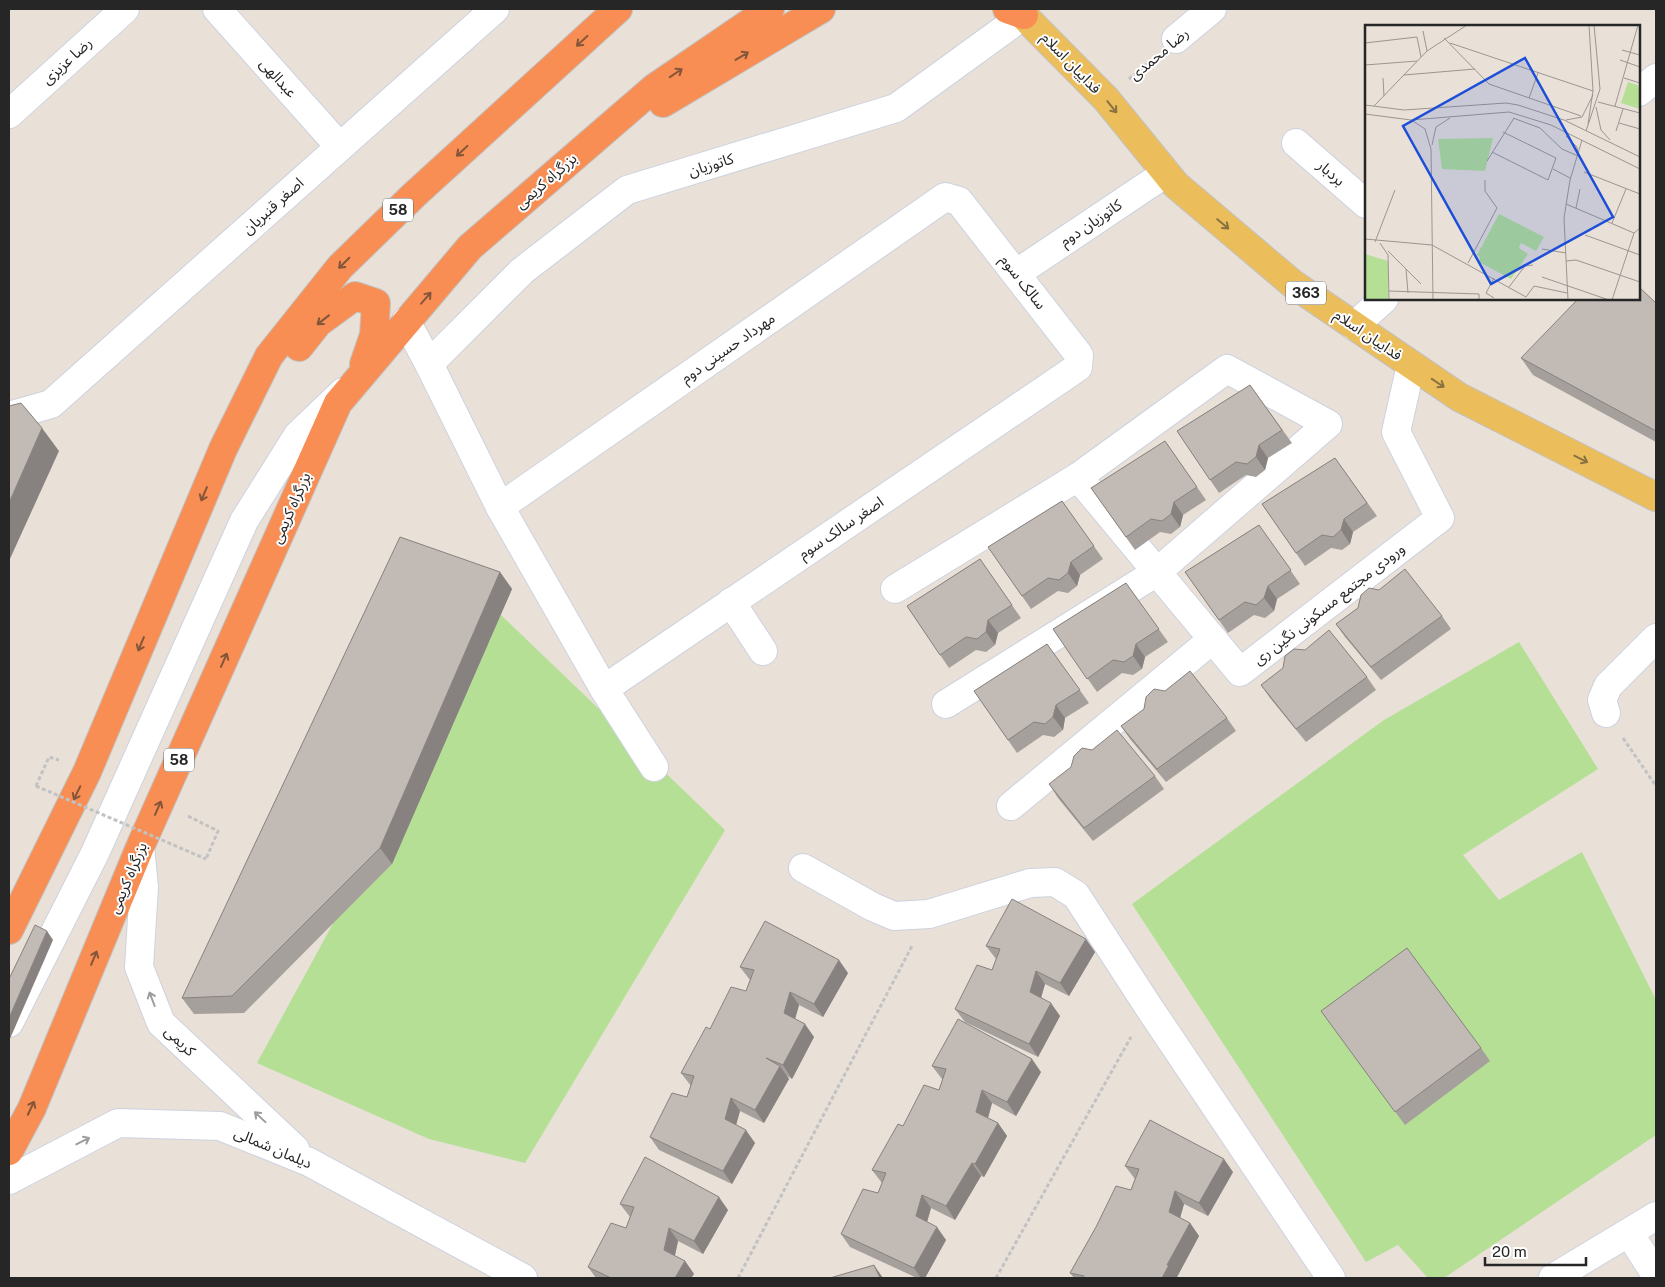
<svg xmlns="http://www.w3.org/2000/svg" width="1665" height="1287" font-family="'Public Sans','Noto Sans Arabic',sans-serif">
<rect width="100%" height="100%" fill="#e9e0d8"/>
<g fill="#b4df95">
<polygon points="501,615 725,830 525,1163 429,1139 257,1063"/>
<polygon points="1519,642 1598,769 1463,855 1499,900 1582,852 1656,1000 1656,1135 1444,1278 1428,1278 1398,1245 1366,1262 1132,904 1384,720"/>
</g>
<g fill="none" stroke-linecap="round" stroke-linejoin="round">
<g stroke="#cdd2df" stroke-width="30">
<g id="minor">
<polyline points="217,9 340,147"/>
<polyline points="1176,39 1212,9"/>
<polyline points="1639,92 1656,78"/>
<polyline points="9,114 125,9"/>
<polyline points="1296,143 1366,204"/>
<polyline points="1017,273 1166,173"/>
<polyline points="406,321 429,364 500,507 604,689 654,767"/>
<polyline points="1354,326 1384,299"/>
<polyline points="429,364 522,271 627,190 896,108 1024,15"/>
<polyline points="9,416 51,404 495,9"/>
<polyline points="1078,477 1240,672 1440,518 1396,432 1411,365"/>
<polyline points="500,507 945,197 959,201 1079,355 1078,367 1068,374 604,689"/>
<polyline points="895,589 1078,477 1227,369 1328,424 1157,572 946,704"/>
<polyline points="731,602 763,651"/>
<polyline points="1606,713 1602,700 1608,686 1656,638"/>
<polyline points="1011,806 1213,639"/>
<polyline points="140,847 144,887 139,967 161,1023 295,1149"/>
<polyline points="803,868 873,907 894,916 929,914 1030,883 1055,882 1076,895 1148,1006 1331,1278"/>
<polyline points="9,1023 95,853 244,521 298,435 343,392"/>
<polyline points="9,1180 118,1123 220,1126 309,1162 523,1278"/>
<polyline points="1629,1233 1656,1275"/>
<polyline points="1553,1278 1656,1216"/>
</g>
</g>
<g stroke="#c2c2c2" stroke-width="30">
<polyline id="major" points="1017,9 1106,99 1176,185 1293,284 1459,397 1656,497"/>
</g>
<g stroke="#c2c2c2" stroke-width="30">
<g id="highway">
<polyline points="1007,9 1024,15"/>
<polyline points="663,103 821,9"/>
<polyline points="299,347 318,323 355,296 376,303 374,335 364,364"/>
<polyline points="9,930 87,772 223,449 269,356 340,267 414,195 618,9"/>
<polyline points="9,1151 32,1108 140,847 338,403 470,247 654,88 770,9"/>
</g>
</g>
<g stroke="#c2c2c2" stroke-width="3" stroke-dasharray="4 2.5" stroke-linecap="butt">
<polyline points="1129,79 1153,59"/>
<polyline points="1623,738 1656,786"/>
<polyline points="36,786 49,757 59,760"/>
<polyline points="188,816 218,831 206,859"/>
<polyline points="738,1278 912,946"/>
<polyline points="996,1278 1131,1037"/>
</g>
<use href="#minor" stroke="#fff" stroke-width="28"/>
<use href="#major" stroke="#ebbe5b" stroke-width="28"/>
<use href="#highway" stroke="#f88e53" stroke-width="28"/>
<polyline stroke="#c2c2c2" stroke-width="3" stroke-dasharray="4 2.5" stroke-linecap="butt" points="36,786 206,859"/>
</g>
<g fill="#a6a09c">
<polygon points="1656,303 1656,442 1533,375 1521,358"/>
<polygon points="1250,385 1292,443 1268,458 1265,470 1256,477 1246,475 1219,493 1177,431"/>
<polygon points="1165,441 1206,500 1183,515 1180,527 1171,534 1160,532 1135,550 1091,488"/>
<polygon points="1335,458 1377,516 1353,532 1350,544 1342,550 1331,548 1305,566 1262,504"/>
<polygon points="1062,501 1103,559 1080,575 1077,586 1068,593 1058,591 1031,609 988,547"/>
<polygon points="1259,525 1300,584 1277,599 1274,611 1265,618 1254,615 1228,633 1185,572"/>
<polygon points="980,559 1021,618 998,633 995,645 986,652 976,650 949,668 907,606"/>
<polygon points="500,572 512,589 392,864 244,1013 194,1014 182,998"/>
<polygon points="1126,583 1168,642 1145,657 1142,669 1133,675 1122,673 1097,692 1053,629"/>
<polygon points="1358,608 1442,616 1451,629 1381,680 1345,637 1336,624"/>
<polygon points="1047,644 1089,703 1065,718 1063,730 1054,737 1043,735 1017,753 974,691"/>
<polygon points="1283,668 1367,677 1376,690 1306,742 1270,698 1261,685"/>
<polygon points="1227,718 1236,731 1166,782 1130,739 1121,726"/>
<polygon points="1155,776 1164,789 1093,841 1058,798 1049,784"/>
<polygon points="986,946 1095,952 1069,996 1045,984 1041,997 1060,1016 1038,1057 965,1022 955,1009 992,970 996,959"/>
<polygon points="740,967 848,973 823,1017 799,1005 795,1019 814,1037 792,1079 787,1076 789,1079 764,1123 740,1111 736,1125 755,1143 732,1184 659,1150 650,1137 687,1097 691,1086 681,1073 710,1029 746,991 750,980"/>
<polygon points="1321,1011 1481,1048 1490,1061 1405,1125"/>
<polygon points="932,1066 1041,1072 1016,1116 992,1103 988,1118 998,1123 1007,1136 984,1177 981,1176 955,1220 931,1208 927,1222 946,1240 925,1278 917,1278 850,1247 841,1234 878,1193 882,1183 872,1170 939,1090 943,1079 942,1079"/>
<polygon points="1125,1166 1233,1172 1208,1216 1184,1204 1180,1218 1190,1223 1199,1236 1177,1277 1178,1278 1074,1278 1070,1273 1131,1190 1135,1179"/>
<polygon points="620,1204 728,1210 703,1254 678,1241 675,1256 685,1261 694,1274 691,1278 596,1278 588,1267 626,1228 630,1217"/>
</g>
<g fill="#87827f">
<polygon points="42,428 59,451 9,561 9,503"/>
<polygon points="1259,445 1268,458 1265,470 1256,457"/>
<polygon points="1174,502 1183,515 1180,527 1171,514"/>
<polygon points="1344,519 1353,532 1350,544 1341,530"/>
<polygon points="1071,562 1080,575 1077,586 1068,573"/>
<polygon points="500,572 512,589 392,864 380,848"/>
<polygon points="1268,586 1277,599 1274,611 1264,598"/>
<polygon points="988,620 998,633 995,645 986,632"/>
<polygon points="1136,644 1145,657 1142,669 1133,656"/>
<polygon points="1056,705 1065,718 1063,730 1053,717"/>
<polygon points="47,931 53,940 9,1041 9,1018"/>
<polygon points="1086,939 1095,952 1069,996 1060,983"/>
<polygon points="839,960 848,973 823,1017 814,1004"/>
<polygon points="1036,971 1045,984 1039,1005 1030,992"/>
<polygon points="790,992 799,1005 793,1026 784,1013"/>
<polygon points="1051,1003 1060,1016 1038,1057 1029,1044"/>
<polygon points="805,1024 814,1037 792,1079 783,1065"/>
<polygon points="1032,1059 1041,1072 1016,1116 1007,1102"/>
<polygon points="780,1066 789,1079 764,1123 755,1110"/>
<polygon points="982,1090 992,1103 986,1125 976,1112"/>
<polygon points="731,1098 740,1111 734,1132 725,1119"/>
<polygon points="998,1123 1007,1136 984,1177 975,1164"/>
<polygon points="746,1130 755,1143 732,1184 723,1171"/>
<polygon points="1224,1159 1233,1172 1208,1216 1199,1203"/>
<polygon points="972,1163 981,1176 955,1220 946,1206"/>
<polygon points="1175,1191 1184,1204 1178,1225 1169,1212"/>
<polygon points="922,1195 931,1208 925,1229 916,1216"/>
<polygon points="719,1197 728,1210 703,1254 694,1241"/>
<polygon points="1190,1223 1199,1236 1177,1277 1178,1278 1162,1278 1167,1265"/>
<polygon points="937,1227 946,1240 925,1278 921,1278 914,1268"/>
<polygon points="669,1228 678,1241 673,1263 664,1250"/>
<polygon points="685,1261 694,1274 691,1278 675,1278"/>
<polygon points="874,1265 883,1278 880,1278"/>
</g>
<g fill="#c1bab5" stroke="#87827f">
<polygon points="1639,287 1656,303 1656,431 1521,358 1578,299 1639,299"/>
<polygon points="1250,385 1282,430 1259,445 1256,457 1247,464 1236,462 1210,480 1177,431"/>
<polygon points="21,403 42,428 9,503 9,406"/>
<polygon points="1165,441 1197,487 1174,502 1171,514 1162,521 1151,519 1126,537 1091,488"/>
<polygon points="1335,458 1367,503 1344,519 1341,530 1333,537 1322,535 1296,553 1262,504"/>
<polygon points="1062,501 1094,546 1071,562 1068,573 1059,580 1048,578 1022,596 988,547"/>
<polygon points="1259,525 1291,570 1268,586 1264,598 1256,605 1245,602 1219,620 1185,572"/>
<polygon points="400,537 500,572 380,848 232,996 182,998"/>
<polygon points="980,559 1012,605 988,620 986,632 977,639 966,637 940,655 907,606"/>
<polygon points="1405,569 1442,616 1371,667 1336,624 1358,608 1361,595 1369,588 1379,590"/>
<polygon points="1126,583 1159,629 1136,644 1133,656 1124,662 1113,660 1087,679 1053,629"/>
<polygon points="1329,630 1367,677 1296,729 1261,685 1283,668 1285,656 1294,649 1305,650"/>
<polygon points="1047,644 1080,690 1056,705 1053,717 1045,724 1034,722 1008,740 974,691"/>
<polygon points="1190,671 1227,718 1157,769 1121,726 1144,709 1146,697 1154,689 1165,691"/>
<polygon points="1117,730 1155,776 1084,828 1049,784 1071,767 1074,756 1082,748 1092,750"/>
<polygon points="1012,899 1086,939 1060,983 1036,971 1030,992 1051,1003 1029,1044 955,1009 977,965 992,970 1000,949 986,946"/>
<polygon points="765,921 839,960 814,1004 790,992 784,1013 805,1024 783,1065 766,1058 780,1066 755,1110 731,1098 725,1119 746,1130 723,1171 650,1137 672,1093 687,1097 694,1076 681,1073 706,1027 710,1029 731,987 746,991 754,970 740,967"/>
<polygon points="35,925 47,931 9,1018 9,979"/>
<polygon points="1407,948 1481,1048 1395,1112 1321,1011"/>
<polygon points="958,1019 1032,1059 1007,1102 982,1090 976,1112 998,1123 975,1164 972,1163 946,1206 922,1195 916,1216 937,1227 914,1268 841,1234 863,1189 878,1193 886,1173 872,1170 898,1124 903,1126 924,1085 939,1090 946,1069 932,1066"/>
<polygon points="1150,1120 1224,1159 1199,1203 1175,1191 1169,1212 1190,1223 1167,1265 1169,1265 1162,1278 1083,1278 1084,1276 1070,1273 1096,1227 1116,1186 1131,1190 1139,1169 1125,1166"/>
<polygon points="645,1157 719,1197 694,1241 669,1228 664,1250 685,1261 675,1278 611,1278 588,1267 611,1223 626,1228 634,1207 620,1204"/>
<polygon points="874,1265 880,1278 830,1278"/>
</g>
<defs><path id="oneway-shaft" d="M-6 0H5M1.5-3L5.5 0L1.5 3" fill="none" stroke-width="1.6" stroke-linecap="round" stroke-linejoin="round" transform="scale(1.25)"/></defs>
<g stroke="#84553a">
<use href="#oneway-shaft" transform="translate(582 41) rotate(137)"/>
<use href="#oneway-shaft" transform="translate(742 56) rotate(-31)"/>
<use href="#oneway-shaft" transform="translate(676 73) rotate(-34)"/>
<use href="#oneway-shaft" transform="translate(462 151) rotate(137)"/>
<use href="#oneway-shaft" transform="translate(344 263) rotate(135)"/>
<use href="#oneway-shaft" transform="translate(426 298) rotate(-49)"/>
<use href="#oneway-shaft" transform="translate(323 320) rotate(142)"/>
<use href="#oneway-shaft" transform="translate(204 494) rotate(113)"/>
<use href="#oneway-shaft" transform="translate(141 644) rotate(113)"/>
<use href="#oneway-shaft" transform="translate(224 660) rotate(-66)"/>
<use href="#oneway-shaft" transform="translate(77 793) rotate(116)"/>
<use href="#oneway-shaft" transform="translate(158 808) rotate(-66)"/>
<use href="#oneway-shaft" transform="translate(94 958) rotate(-67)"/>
<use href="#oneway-shaft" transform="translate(31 1108) rotate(-65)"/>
</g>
<g stroke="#887240">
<use href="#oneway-shaft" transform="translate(1112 107) rotate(51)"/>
<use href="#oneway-shaft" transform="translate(1223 224) rotate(40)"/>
<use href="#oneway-shaft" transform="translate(1438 383) rotate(34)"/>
<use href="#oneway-shaft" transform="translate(1581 459) rotate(27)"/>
</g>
<g stroke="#9d9d9d">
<use href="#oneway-shaft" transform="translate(152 999) rotate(-111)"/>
<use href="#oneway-shaft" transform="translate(260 1117) rotate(-137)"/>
<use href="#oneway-shaft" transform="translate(83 1141) rotate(-27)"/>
</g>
<g text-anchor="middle" stroke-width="4" stroke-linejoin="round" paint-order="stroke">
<g fill="#fff" stroke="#676767" stroke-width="1">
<rect x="383" y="198.5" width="30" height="23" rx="4"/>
<rect x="1286" y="281.5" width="40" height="23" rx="4"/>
<rect x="164" y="748.5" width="30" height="23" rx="4"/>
</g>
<g font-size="14" font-weight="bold" fill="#262626">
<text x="398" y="215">58</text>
<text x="1306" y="298">363</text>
<text x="179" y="765">58</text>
</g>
<g font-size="15" fill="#262626" stroke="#fff">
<text transform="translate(1159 54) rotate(-40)" y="5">رضا محمدی</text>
<text transform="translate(67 61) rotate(-42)" y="5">رضا عزیزی</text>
<text transform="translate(1071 63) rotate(46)" y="5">فداییان اسلام</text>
<text transform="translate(278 78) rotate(48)" y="5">عبدالهی</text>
<text transform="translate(711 165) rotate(-17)" y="5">کاتوزیان</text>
<text transform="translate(1331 173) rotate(41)" y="5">بردبار</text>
<text transform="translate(546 181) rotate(-41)" y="5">بزرگراه کریمی</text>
<text transform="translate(273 206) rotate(-42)" y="5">اصغر قنبریان</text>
<text transform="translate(1091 223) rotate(-34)" y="5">کاتوزیان دوم</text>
<text transform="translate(1023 282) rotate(52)" y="5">سالک سوم</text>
<text transform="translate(1368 335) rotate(34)" y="5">فداییان اسلام</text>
<text transform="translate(728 348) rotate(-35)" y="5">مهرداد حسینی دوم</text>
<text transform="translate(291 508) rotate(-66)" y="5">بزرگراه کریمی</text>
<text transform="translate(841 528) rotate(-34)" y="5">اصغر سالک سوم</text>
<text transform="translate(1329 604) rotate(-38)" y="5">ورودی مجتمع مسکونی نگین ری</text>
<text transform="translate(128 878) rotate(-67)" y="5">بزرگراه کریمی</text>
<text transform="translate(180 1041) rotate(44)" y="5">کریمی</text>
<text transform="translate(273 1148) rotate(23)" y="5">دیلمان شمالی</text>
</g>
</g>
<g transform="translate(1365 25)">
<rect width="275" height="275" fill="#e9e0d8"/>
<path d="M263,57L275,61V84L256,78ZM128,113L120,146L77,144L73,114ZM134,189L179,212L171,226L156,218L154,223L163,229L146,254L114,237L115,232L112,230ZM0,229L23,236V275H0Z" fill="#b4df95"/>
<path fill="none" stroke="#9b9691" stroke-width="1" d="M58,6L62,26M79,13L124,59L216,91M0,18L52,12L56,32M85,18L228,66M257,25L275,30M255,35L275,42M0,40L52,36M39,50L110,44M18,53L19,71M259,53L275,58M164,73L173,48M233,77L275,88M0,80L39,85L141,78L153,80L199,95L275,132M9,81L62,26L102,0M250,81L273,0M231,82L236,105L245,115M0,89L46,95L144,87L186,100L275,144M148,93L175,103L197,124L213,131M201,95L217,92L228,70M48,96L60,104L66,124L68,275M254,98L275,104M223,99L228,66L224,0M221,106L235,64L229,0M251,106L258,84M201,111L212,122L213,131M67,120L71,102L85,93M127,127L183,155L191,133L138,107M122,136L149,93M188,144L205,153M219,147L275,169M201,179L269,208M211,183L215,164M247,198L261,164M220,210L275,230M0,214L67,220L161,272M10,217L30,165M15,218L23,230L24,275M177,224L201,228M23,226L56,259M201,236L211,235L275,257M103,238L132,183L120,166V155M41,244L43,268M177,252L244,275M144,262L160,241L168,240M24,266L114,269V275M161,272L169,261L202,268M129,273L121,268L129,253M203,275L199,193L205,155L217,115M247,275L269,208L275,203"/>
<path fill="#1d4ed8" fill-opacity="0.15" stroke="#1d4ed8" stroke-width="2.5" d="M160,33L248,192L126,259L38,101Z"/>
<rect width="275" height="275" fill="none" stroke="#262626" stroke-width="2.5"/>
</g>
<rect width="1665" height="1287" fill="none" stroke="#262626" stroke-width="20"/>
<path d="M1485 1257v8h101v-8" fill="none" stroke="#262626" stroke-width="2.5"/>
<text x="1492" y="1257" font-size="15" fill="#262626" stroke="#ffffff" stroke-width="4" paint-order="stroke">20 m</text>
</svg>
